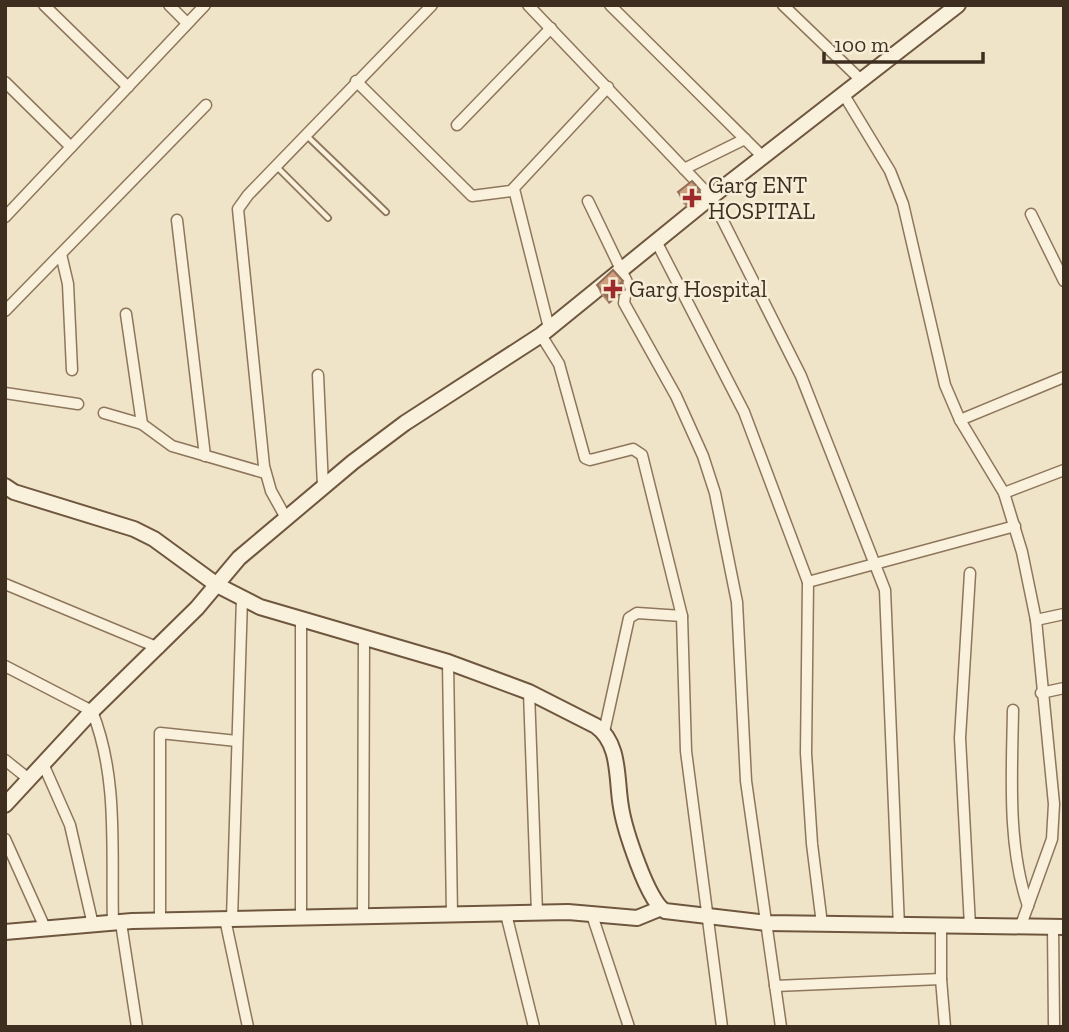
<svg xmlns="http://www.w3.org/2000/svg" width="1069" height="1032" font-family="'Zilla Slab',serif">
<rect width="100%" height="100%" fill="#f0e4c8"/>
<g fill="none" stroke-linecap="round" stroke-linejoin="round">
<g stroke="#8d765c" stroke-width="8">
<g id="lane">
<polyline points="306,135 386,212"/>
<polyline points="276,166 328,218"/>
</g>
</g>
<g stroke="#8d765c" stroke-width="13">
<g id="street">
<polyline points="44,5 128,87"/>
<polyline points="169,5 187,23"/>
<polyline points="528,5 711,197 801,376 885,590 899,927"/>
<polyline points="610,5 763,157"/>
<polyline points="783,5 862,81"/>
<polyline points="356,81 472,196 511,191 608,87"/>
<polyline points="5,82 71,147"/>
<polyline points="844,95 890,171 903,204 945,385 960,420 1004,493 1022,552 1036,620 1054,804 1052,839 1021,925"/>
<polyline points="457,125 551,28"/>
<polyline points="684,169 745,139"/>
<polyline points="514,189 549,328"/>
<polyline points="588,201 627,282 624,303 676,396 703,456 715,493 737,602 746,781 781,1027"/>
<polyline points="1031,214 1064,281"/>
<polyline points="5,217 205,5"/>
<polyline points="177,220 205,456"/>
<polyline points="656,241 744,412 808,582 806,753 812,844 822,924"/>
<polyline points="61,254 68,284 72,370"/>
<polyline points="5,311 206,105"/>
<polyline points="126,314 142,424"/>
<polyline points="541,335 559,364 585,458 590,460 633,449 642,455 682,616 686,751 722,1027"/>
<polyline points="318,375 323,487"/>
<polyline points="5,393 78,404"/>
<polyline points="104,413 142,424 172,446 265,473"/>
<polyline points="960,420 1064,377"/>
<polyline points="1004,493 1064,470"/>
<polyline points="286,518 271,491 264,466 238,209 248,195 432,5"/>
<polyline points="970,573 960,738 970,926"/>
<polyline points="808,582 1015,526"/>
<polyline points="5,584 159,648"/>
<polyline points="301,619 301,918"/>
<polyline points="1036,620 1064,614"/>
<polyline points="448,662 452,915"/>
<path d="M5,666L92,711C119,778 111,853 113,924"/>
<polyline points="529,692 537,913"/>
<polyline points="1041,693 1064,688"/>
<path d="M1013,710C1012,773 1007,845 1028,906"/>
<polyline points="604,732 629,618 637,613 682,616"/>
<polyline points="5,760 30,780"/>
<polyline points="44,766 70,825 93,925"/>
<polyline points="5,839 46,930"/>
<polyline points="506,914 534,1027"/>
<polyline points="592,915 629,1027"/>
<polyline points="363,917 364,637"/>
<polyline points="225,919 248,1027"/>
<polyline points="232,919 242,598"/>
<polyline points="160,921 160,733 237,741"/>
<polyline points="121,923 137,1027"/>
<polyline points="941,927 941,979 945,1027"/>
<polyline points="1053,927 1054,1024"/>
<polyline points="775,986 941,979"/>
</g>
</g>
<g stroke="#6f573f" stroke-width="18">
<g id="secondary">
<path d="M5,486L14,492L134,529L154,539L217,585L260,607L448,662L529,692L596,726C621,744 616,780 621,807C624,827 648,903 665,911L767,923L1064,927"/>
<polyline points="5,805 92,711 197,608 239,558 353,462 405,423 541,335 711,197 958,5"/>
<polyline points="5,932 132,921 568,912 637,918 659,909"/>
</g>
</g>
<use href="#lane" stroke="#faf1dc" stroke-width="4.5"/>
<use href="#street" stroke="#faf1dc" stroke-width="10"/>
<use href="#secondary" stroke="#faf1dc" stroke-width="14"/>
</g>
<g fill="#b2896c">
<polygon points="700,190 703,198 689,210 681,201 678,192"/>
<polygon points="597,285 626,290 609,304 600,293"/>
</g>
<g fill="#916f58">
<polygon points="700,190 703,198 689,210 686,202"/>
<polygon points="623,281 626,290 609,304 606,296"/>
</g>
<g fill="#cf9f7d" stroke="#916f58" stroke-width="2">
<polygon points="692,181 700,190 686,202 678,192"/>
<polygon points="613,270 623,281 606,296 597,285"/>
</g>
<g fill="#9e2a2b" stroke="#f7eed8" stroke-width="2.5">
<path d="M688.5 187.5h7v7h7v7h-7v7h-7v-7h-7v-7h7z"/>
<path d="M609.5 278.5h7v7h7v7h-7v7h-7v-7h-7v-7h7z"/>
</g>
<g text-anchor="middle" stroke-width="5" stroke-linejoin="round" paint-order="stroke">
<g font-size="23" fill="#3d2e20" stroke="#f7eed8" text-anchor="start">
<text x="708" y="193">Garg ENT<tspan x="708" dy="26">HOSPITAL</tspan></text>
<text x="629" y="297">Garg Hospital</text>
</g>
</g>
<rect width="1069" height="1032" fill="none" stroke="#3d2e20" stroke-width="14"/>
<path d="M824 52v10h159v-10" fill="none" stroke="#3d2e20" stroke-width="3.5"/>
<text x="834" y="52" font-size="21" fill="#3d2e20" stroke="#f7eed8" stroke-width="5" paint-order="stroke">100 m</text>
</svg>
